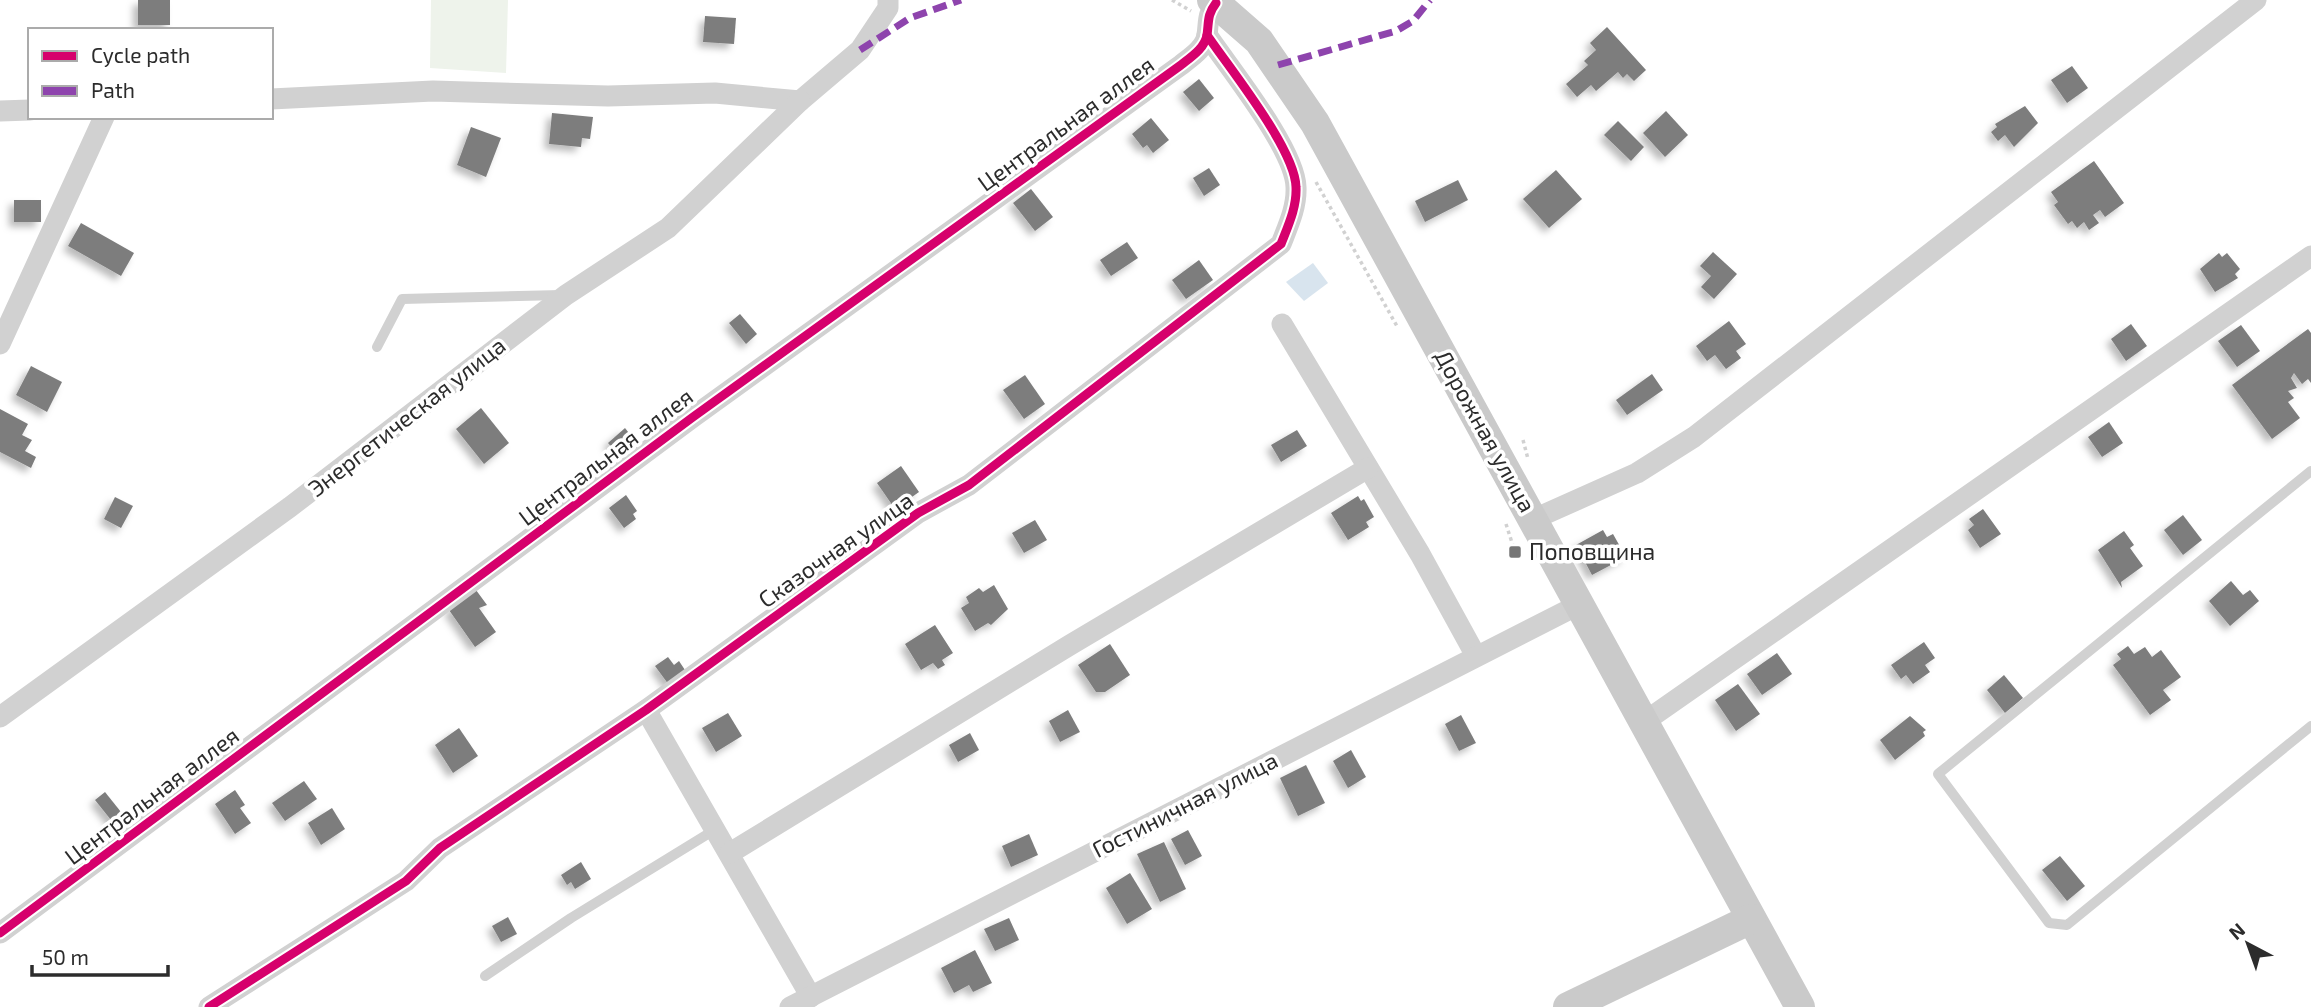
<svg xmlns="http://www.w3.org/2000/svg" width="2311" height="1007" font-family="'Exo 2',sans-serif">
<defs>
<filter id="shadow"><feDropShadow dx="-5" dy="5" stdDeviation="3.5" flood-color="#0004"/></filter>
</defs>
<rect width="100%" height="100%" fill="#fff"/>
<polygon fill="#eef3eb" points="431,0 508,0 506,73 430,68"/>
<polygon fill="#d8e4ee" points="1313,263 1328,283 1304,301 1286,282"/>
<g fill="#7d7d7d" filter="url(#shadow)">
<rect x="138" y="0" width="32" height="25"/>
<polygon points="705,16 736,18 734,44 703,42"/>
<polygon points="1607,27 1646,70 1634,81 1627,74 1623,78 1618,72 1596,91 1591,85 1577,97 1566,84 1588,65 1584,61 1596,50 1590,43"/>
<polygon points="2072,66 2088,88 2067,103 2051,80"/>
<polygon points="1199,79 1214,98 1199,111 1183,92"/>
<polygon points="2025,106 2038,123 2014,147 2005,135 1998,141 1991,132 1997,127 1995,124"/>
<polygon points="1666,111 1688,135 1665,157 1643,133"/>
<polygon points="552,113 593,117 590,139 582,138 581,147 549,144"/>
<polygon points="1151,118 1169,140 1153,153 1147,145 1143,148 1132,134"/>
<polygon points="1618,121 1644,147 1631,161 1604,135"/>
<polygon points="471,127 501,138 486,177 457,165"/>
<polygon points="2094,161 2124,203 2105,217 2100,210 2093,215 2099,223 2089,230 2084,222 2077,228 2072,221 2068,224 2054,205 2058,202 2051,192"/>
<polygon points="1209,168 1220,185 1204,196 1193,178"/>
<polygon points="1556,170 1582,199 1549,228 1523,199"/>
<polygon points="1458,180 1468,200 1425,222 1415,201"/>
<polygon points="1031,189 1053,217 1035,231 1013,203"/>
<rect x="14" y="200" width="27" height="22"/>
<polygon points="81,223 134,253 121,276 68,246"/>
<polygon points="1127,242 1138,258 1111,276 1100,260"/>
<polygon points="1713,252 1737,274 1714,299 1701,287 1711,276 1700,266"/>
<polygon points="2219,253 2222,257 2227,253 2240,269 2235,274 2238,278 2215,292 2200,269"/>
<polygon points="1199,260 1213,280 1186,299 1172,280"/>
<polygon points="740,314 757,334 746,344 729,323"/>
<polygon points="1729,321 1746,344 1736,351 1741,358 1726,369 1715,355 1707,361 1696,346"/>
<polygon points="2131,324 2147,346 2126,361 2111,339"/>
<polygon points="2241,325 2260,351 2237,367 2218,341"/>
<polygon points="2308,329 2311,333 2311,383 2308,379 2302,384 2294,373 2291,378 2297,388 2288,391 2294,398 2288,402 2300,418 2272,439 2232,385"/>
<polygon points="31,366 62,382 47,412 16,395"/>
<polygon points="1652,374 1663,390 1627,415 1616,400"/>
<polygon points="1025,375 1045,404 1024,419 1003,390"/>
<polygon points="481,408 509,443 484,464 456,429"/>
<polygon points="0,409 28,424 22,435 32,440 25,451 36,457 31,468 0,452"/>
<polygon points="2109,422 2123,443 2102,457 2088,437"/>
<polygon points="625,428 635,441 618,455 608,443"/>
<polygon points="1297,430 1307,446 1281,462 1271,445"/>
<polygon points="901,466 919,492 895,509 877,483"/>
<polygon points="626,495 637,511 633,514 636,519 624,528 609,508"/>
<polygon points="1358,496 1361,501 1364,499 1374,517 1366,522 1369,527 1348,540 1331,513"/>
<polygon points="115,497 133,506 121,528 104,519"/>
<polygon points="1983,509 2001,534 1980,548 1968,530 1974,525 1969,519"/>
<polygon points="2183,515 2202,540 2183,555 2164,530"/>
<polygon points="1035,520 1047,540 1024,553 1012,533"/>
<polygon points="1603,530 1607,537 1613,534 1626,557 1592,575 1576,545"/>
<polygon points="2124,531 2134,545 2130,548 2143,566 2121,582 2122,588 2098,550"/>
<polygon points="2231,581 2243,595 2250,590 2259,601 2230,626 2209,601"/>
<polygon points="994,585 1008,609 991,625 988,623 975,631 961,608 969,603 966,597 979,588 983,592"/>
<polygon points="476,590 487,605 479,608 496,632 475,647 449,610"/>
<polygon points="935,625 953,653 942,660 945,665 938,669 933,663 921,670 905,644"/>
<polygon points="1924,642 1935,658 1925,665 1930,672 1913,684 1906,675 1901,679 1891,665"/>
<polygon points="1110,644 1130,675 1105,692 1096,692 1078,665"/>
<polygon points="2128,646 2134,654 2145,647 2152,657 2161,650 2181,677 2163,690 2171,700 2150,715 2113,665 2121,659 2117,654"/>
<polygon points="1777,653 1792,674 1762,695 1747,674"/>
<polygon points="668,657 674,665 679,661 687,673 669,685 655,666"/>
<polygon points="2004,675 2023,698 2005,713 1987,690"/>
<polygon points="1738,684 1760,714 1736,731 1715,700"/>
<polygon points="1068,710 1080,732 1060,742 1049,721"/>
<polygon points="728,713 742,736 716,752 702,728"/>
<polygon points="1461,715 1476,743 1459,751 1445,724"/>
<polygon points="1910,716 1926,730 1923,732 1925,736 1895,760 1880,740"/>
<polygon points="459,728 478,756 453,773 435,745"/>
<polygon points="970,733 979,750 958,762 949,745"/>
<polygon points="1351,750 1366,777 1348,788 1333,761"/>
<polygon points="1306,765 1325,803 1298,816 1280,778"/>
<polygon points="304,781 317,799 285,821 272,803"/>
<polygon points="235,790 245,805 240,808 251,823 235,834 215,804"/>
<polygon points="105,792 125,817 115,825 95,800"/>
<polygon points="332,808 345,829 321,845 308,823"/>
<polygon points="1188,830 1202,856 1185,865 1171,839"/>
<polygon points="1029,834 1038,855 1011,867 1002,846"/>
<polygon points="1164,842 1186,889 1160,902 1137,854"/>
<polygon points="2060,856 2085,886 2067,901 2042,870"/>
<polygon points="581,862 591,879 575,889 571,882 567,885 561,875"/>
<polygon points="1130,873 1152,909 1127,924 1106,888"/>
<polygon points="508,917 517,934 501,942 492,926"/>
<polygon points="1009,918 1019,940 995,951 984,929"/>
<polygon points="975,950 992,983 973,992 969,985 954,993 941,968"/>
</g>
<g fill="none" stroke-linecap="round" stroke-linejoin="round">
<g stroke="#d1d1d1" stroke-width="3.5" stroke-dasharray="3.5 3.5" stroke-linecap="butt">
<polyline points="1172,0 1191,11"/>
<polyline points="1316,182 1398,328"/>
<polyline points="1523,440 1528,459"/>
<polyline points="1506,524 1515,552"/>
</g>
<g stroke="#d1d1d1" stroke-width="10">
<polyline points="377,347 402,299 562,295"/>
<polyline points="2311,471 1938,774 2049,923 2067,925 2311,726"/>
<polyline points="485,976 571,918 716,829"/>
</g>
<g stroke="#d1d1d1" stroke-width="21">
<polyline points="271,99 433,91 608,96 715,93 800,101 860,50 888,8 888,0"/>
<polyline points="0,111 30,110"/>
<polyline points="1282,324 1420,554 1476,656"/>
<polyline points="0,344 104,117"/>
<polyline points="1534,519 1637,473 1694,437 2256,0"/>
<polyline points="646,710 811,997"/>
<polyline points="0,717 290,507 566,295 668,228 800,101"/>
<polyline points="1644,722 2311,256"/>
<polyline points="730,853 1070,645 1368,468"/>
<path d="M0,933L693,417L1181,65C1191,57 1205,48 1207,35C1209,21 1207,15 1216,3"/>
<path d="M209,1007L406,881L440,848L646,710L918,513L969,485L1281,244C1288,226 1297,207 1296,187C1295,149 1230,69 1207,35"/>
<polyline points="790,1007 1580,604"/>
</g>
<g stroke="#cacaca" stroke-width="30">
<polyline points="1212,0 1259,41 1315,123 1800,1007"/>
<polyline points="1568,1007 1751,919"/>
</g>
<g stroke="#8e44ad" stroke-width="7" stroke-dasharray="14 7" stroke-linecap="butt">
<polyline points="860,50 910,18 961,0"/>
<polyline points="1278,65 1396,31 1413,21 1430,0"/>
</g>
<g stroke="#fff" stroke-width="13">
<g id="cycleway">
<path d="M0,933L693,417L1181,65C1191,57 1205,48 1207,35C1209,21 1207,15 1216,3"/>
<path d="M209,1007L406,881L440,848L646,710L918,513L969,485L1281,244C1288,226 1297,207 1296,187C1295,149 1230,69 1207,35"/>
</g>
</g>
<use href="#cycleway" stroke="#d6006c" stroke-width="9"/>
</g>
<rect fill="#767676" stroke="#fff" stroke-width="2.5" x="1508" y="545" width="14" height="14" rx="3.5"/>
<g text-anchor="middle" stroke-width="7" stroke-linejoin="round" paint-order="stroke">
<g font-size="23" fill="#2c2c2c" stroke="#fff">
<text transform="translate(1066 124) rotate(-36)" y="8">Центральная аллея</text>
<text transform="translate(407 417) rotate(-38)" y="8">Энергетическая улица</text>
<text transform="translate(1485 431) rotate(61)" y="8">Дорожная улица</text>
<text transform="translate(606 457) rotate(-37)" y="8">Центральная аллея</text>
<text transform="translate(836 550) rotate(-35)" y="8">Сказочная улица</text>
<text transform="translate(152 796) rotate(-37)" y="8">Центральная аллея</text>
<text transform="translate(1185 805) rotate(-27)" y="8">Гостиничная улица</text>
</g>
<g font-size="23" fill="#2c2c2c" stroke="#fff" text-anchor="start">
<text x="1529" y="560">Поповщина</text>
</g>
</g>
<rect x="28" y="28" width="245" height="91" fill="#ffffff" stroke="#ababab" stroke-width="2"/>
<rect x="42" y="51" width="35" height="10" fill="#d6006c" stroke="#ababab" stroke-width="2"/>
<text x="91" y="63" font-size="21" fill="#2c2c2c">Cycle path</text>
<rect x="42" y="86" width="35" height="10" fill="#8e44ad" stroke="#ababab" stroke-width="2"/>
<text x="91" y="98" font-size="21" fill="#2c2c2c">Path</text>
<g transform="translate(2248 944) rotate(319)" stroke="#ffffff" stroke-width="5" paint-order="stroke">
<path d="M0-5L12 26L0 18L-12 26Z" fill="#2c2c2c"/>
<text y="-10" font-size="19" font-weight="bold" text-anchor="middle" fill="#2c2c2c">N</text>
</g>
<path d="M32 965v10h136v-10" fill="none" stroke="#2c2c2c" stroke-width="3.5"/>
<text x="42" y="965" font-size="21" fill="#2c2c2c" stroke="#ffffff" stroke-width="5" paint-order="stroke">50 m</text>
</svg>
